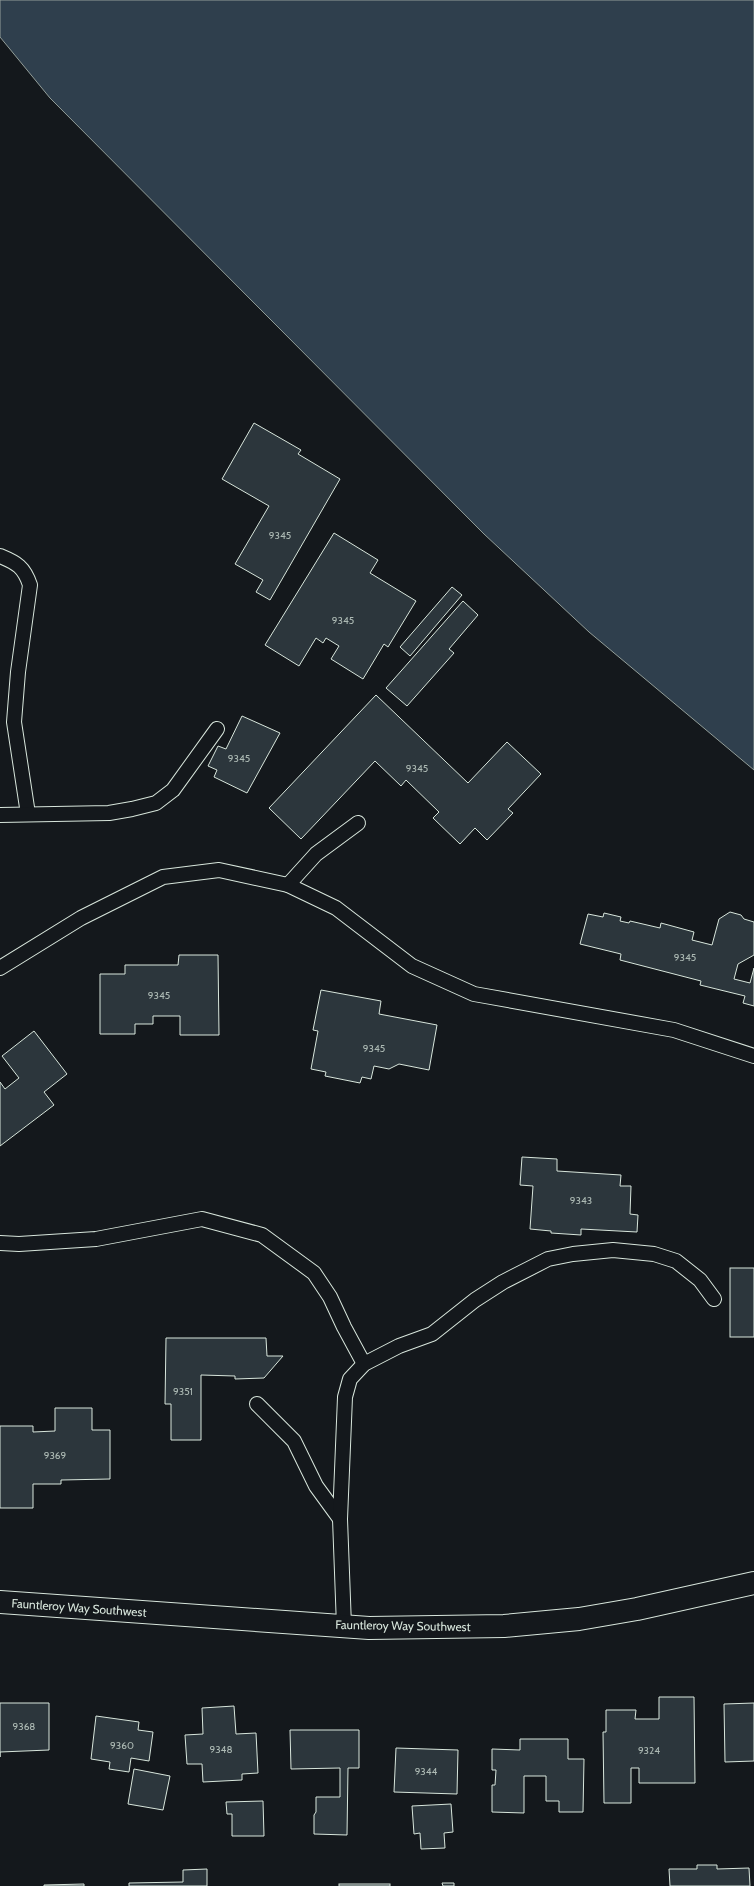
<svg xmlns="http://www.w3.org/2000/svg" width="754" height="1886" font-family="Cabin,sans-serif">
<rect width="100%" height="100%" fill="#14181c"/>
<polygon fill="#2f3f4d" stroke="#939e99" points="0,0 754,0 754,770 589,632 484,534 50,98 0,37"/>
<g fill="#2c363c" stroke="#d8e6dc">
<polygon points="254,423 301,450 298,454 340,479 270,600 256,592 263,580 235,564 269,506 222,479"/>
<polygon points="334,533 378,560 370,573 416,601 388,647 384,644 363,679 331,659 339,646 326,638 323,643 316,638 299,666 265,645"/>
<polygon points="452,587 462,595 410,656 400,647"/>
<polygon points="463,601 478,615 449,649 454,653 407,706 386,688"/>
<polygon points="376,695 468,783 507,742 541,774 508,809 513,813 487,840 475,828 460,844 433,818 439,812 406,780 401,786 375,761 301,839 269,808"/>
<polygon points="242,716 280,733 247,793 214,777 217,770 208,766 218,746 226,749"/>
<polygon points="730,912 741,915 744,919 754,922 754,955 738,964 734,979 750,983 754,968 754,1006 743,1003 745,996 700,985 701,981 620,960 621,954 580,944 588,914 603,917 604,913 621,917 620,921 629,923 630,921 660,928 661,923 694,932 692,940 712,945 719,919"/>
<polygon points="179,955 218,955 219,1035 180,1035 180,1016 153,1016 153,1024 135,1024 135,1034 100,1034 100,974 125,974 125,965 178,965"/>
<polygon points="321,990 381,1001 379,1014 437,1025 429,1070 399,1064 389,1069 374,1066 371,1079 362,1077 360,1083 325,1076 326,1072 311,1069 318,1031 313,1030"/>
<polygon points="34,1031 67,1074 44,1092 54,1105 0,1146 0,1082 5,1089 19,1078 2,1056"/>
<polygon points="522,1157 557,1159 557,1171 621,1175 620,1186 631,1186 630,1214 638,1215 637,1232 581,1229 581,1235 551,1233 551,1231 530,1229 533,1186 520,1185"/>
<rect x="730" y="1268" width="24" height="69"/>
<polygon points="166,1338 266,1338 267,1356 283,1356 264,1378 235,1379 235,1376 201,1375 201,1440 171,1440 171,1404 165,1404"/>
<polygon points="55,1408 92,1408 92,1430 110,1430 110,1479 61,1480 61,1484 33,1484 33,1508 0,1508 0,1426 33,1426 33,1432 55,1431"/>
<polygon points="659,1697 694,1697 695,1783 639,1783 639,1768 631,1768 631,1803 604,1803 603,1732 606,1732 606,1710 636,1710 635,1719 659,1719"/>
<polygon points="0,1703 49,1703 49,1750 0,1752 0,1757"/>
<polygon points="754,1703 754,1761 725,1762 724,1704"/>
<polygon points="234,1706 236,1734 256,1733 258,1773 242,1774 242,1780 203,1782 202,1764 187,1764 185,1735 203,1734 202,1708"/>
<polygon points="96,1716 139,1722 138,1730 153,1732 149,1761 131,1758 129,1772 109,1769 110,1762 91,1759"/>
<polygon points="290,1730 359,1730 359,1768 348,1768 347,1835 314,1834 314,1815 316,1812 316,1797 340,1797 340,1768 291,1769"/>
<polygon points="520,1739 568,1739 568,1759 584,1759 583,1812 559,1812 559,1801 546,1801 546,1776 524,1776 524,1813 492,1812 492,1785 495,1785 496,1770 492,1770 492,1749 520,1750"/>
<polygon points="396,1748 458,1750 457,1794 394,1792"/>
<polygon points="134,1769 170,1776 163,1810 128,1804"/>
<polygon points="263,1801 264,1836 232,1836 232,1814 227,1814 226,1802"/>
<polygon points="451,1804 453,1832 444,1833 445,1848 421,1849 420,1833 414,1834 412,1806"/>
<polygon points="697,1865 717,1865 717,1869 749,1868 750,1886 670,1886 669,1869 697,1869"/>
<polygon points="207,1869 207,1886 129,1886 129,1883 183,1882 183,1870"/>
<polygon points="442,1883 454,1883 454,1886 443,1886"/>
<polygon points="84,1884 84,1886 44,1886 44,1885"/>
<rect x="339" y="1884" width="51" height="2"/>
</g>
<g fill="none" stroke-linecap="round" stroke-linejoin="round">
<g stroke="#d8e6dc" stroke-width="16">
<g id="lane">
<path d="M0,556C17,563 24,567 30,585L18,672L14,722L28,814"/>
<polyline points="0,815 109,813 132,809 156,803 173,790 217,729"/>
<polyline points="288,885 316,854 358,823"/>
<polyline points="0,968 81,918 163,877 219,870 288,885 336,908 412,966 474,994 674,1030 754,1056"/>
<polyline points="0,1243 19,1244 96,1239 202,1219 262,1235 314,1273 330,1297 344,1327 364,1364"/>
<polyline points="257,1404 294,1441 316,1486 340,1519"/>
<polyline points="344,1626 340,1519 345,1397 350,1379 364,1364 399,1346 432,1334 475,1300 503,1282 548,1259 573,1254 613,1250 654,1254 676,1261 700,1280 714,1299"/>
</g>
</g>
<g stroke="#d8e6dc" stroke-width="24">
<polyline id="street" points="0,1602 369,1628 504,1626 579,1619 637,1609 754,1583"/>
</g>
<use href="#lane" stroke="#14181c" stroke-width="14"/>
<use href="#street" stroke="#14181c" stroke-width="22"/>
</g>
<g text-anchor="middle" stroke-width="3" stroke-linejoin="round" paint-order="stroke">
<g font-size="10" fill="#adbab4">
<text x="280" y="539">9345</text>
<text x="343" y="624">9345</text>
<text x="239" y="762">9345</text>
<text x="417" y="772">9345</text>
<text x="685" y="961">9345</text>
<text x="159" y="999">9345</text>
<text x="374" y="1052">9345</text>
<text x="581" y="1204">9343</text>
<text x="183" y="1395">9351</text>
<text x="55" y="1459">9369</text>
<text x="24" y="1730">9368</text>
<text x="122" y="1749">9360</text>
<text x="221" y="1753">9348</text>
<text x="649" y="1754">9324</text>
<text x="426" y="1775">9344</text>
</g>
<g font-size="12" fill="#d8e6dc" stroke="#14181c">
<text transform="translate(79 1608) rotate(4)" y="4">Fauntleroy Way Southwest</text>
<text transform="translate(403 1626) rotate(1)" y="4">Fauntleroy Way Southwest</text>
</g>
</g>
</svg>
